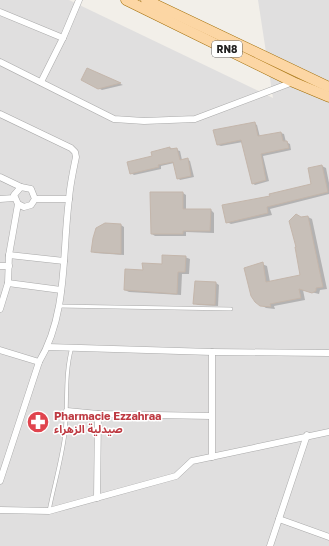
<svg xmlns="http://www.w3.org/2000/svg" width="329" height="546" font-family="'Golos Text','Noto Sans Arabic',sans-serif">
<rect width="100%" height="100%" fill="#f2efe9"/>
<polygon fill="#e0dfdf" points="0,0 69,0 273,98 258,0 329,0 329,546 0,546"/>
<g fill="#0003">
<polygon points="88,69 123,85 102,90 83,80"/>
<polygon points="254,123 257,125 260,137 281,133 284,134 286,142 290,144 291,150 263,156 269,181 255,185 252,183 243,142 221,146 218,145"/>
<polygon points="170,148 180,151 182,160 187,159 190,161 194,177 180,180 178,178 174,163 161,166 161,169 134,175 131,173 153,157"/>
<polygon points="322,166 326,168 329,183 329,194 270,209 272,215 231,224 227,222 271,197 313,185"/>
<polygon points="183,193 186,195 186,210 211,210 214,213 214,233 186,232 186,236 155,236 152,234"/>
<polygon points="308,217 312,219 327,289 320,290 319,294 303,290 305,300 274,306 275,309 266,308 255,301 262,264 267,266 270,282 302,276 298,247 301,218"/>
<polygon points="121,225 124,227 124,255 95,253 92,251"/>
<polygon points="185,257 190,259 189,274 182,274 181,295 129,292 125,290 144,271"/>
<polygon points="196,282 216,283 219,285 218,306 198,305 194,303"/>
</g>
<g fill="#c7bfb8" stroke="#c4b6ab">
<polygon points="87,68 121,83 98,89 81,80"/>
<polygon points="255,122 258,136 281,132 283,141 287,141 289,148 261,154 266,180 252,184 241,140 217,145 213,130"/>
<polygon points="170,147 170,149 177,148 180,160 188,158 191,176 177,179 173,162 158,165 159,167 130,174 127,162 152,156 151,152"/>
<polygon points="322,165 328,192 267,207 268,213 226,223 222,205 270,196 269,194 311,184 308,168"/>
<polygon points="150,192 183,192 183,209 211,209 210,231 183,231 183,234 151,234"/>
<polygon points="296,214 301,217 308,216 323,287 316,288 316,291 312,293 299,289 301,298 270,304 271,307 260,306 255,302 251,296 244,268 263,262 266,282 300,275 295,247 296,247 289,221"/>
<polygon points="105,223 121,224 121,254 91,252 93,238 96,228"/>
<polygon points="162,255 186,256 185,272 178,272 177,294 124,290 125,269 143,270 142,263 162,264"/>
<polygon points="195,281 216,282 215,305 193,304"/>
</g>
<g fill="none" stroke-linecap="round" stroke-linejoin="round">
<g stroke="#a9a9a9" stroke-width="4">
<g id="service">
<polyline points="58,306 231,309"/>
<path d="M49,511C54,485 62,459 65,433C68,405 64,375 72,347"/>
</g>
</g>
<g stroke="#a9a9a9" stroke-width="7">
<g id="minor">
<polyline points="0,12 63,38"/>
<polyline points="0,62 114,119 144,121 195,119 293,82"/>
<polyline points="41,82 63,38 79,0"/>
<path d="M0,114L71,148L75,152L76,157C73,171 70,185 69,199C62,253 68,314 39,362L0,481"/>
<polyline points="0,177 21,187"/>
<polyline points="0,199 14,198"/>
<polyline points="35,199 69,199"/>
<polyline points="9,255 64,261"/>
<polyline points="0,266 9,266"/>
<polyline points="8,283 61,290"/>
<polyline points="0,309 8,283 9,255 18,204 14,195 21,187 31,189 35,199 31,205 24,207 18,204"/>
<polyline points="48,347 212,352 329,353"/>
<polyline points="0,350 39,362"/>
<polyline points="212,352 212,457"/>
<polyline points="67,411 98,414 97,498"/>
<polyline points="98,414 211,416"/>
<polyline points="0,510 49,511 176,476 192,461 329,432"/>
<polyline points="279,519 329,537"/>
<polyline points="270,546 307,435"/>
</g>
</g>
<g stroke="#a06b00" stroke-width="11">
<g id="primary">
<polyline points="126,0 293,82 329,97"/>
<polyline points="146,0 329,87"/>
</g>
</g>
<use href="#service" stroke="#fff" stroke-width="3"/>
<use href="#minor" stroke="#fff" stroke-width="6"/>
<use href="#primary" stroke="#fcd6a4" stroke-width="10"/>
</g>
<defs>
<g id="pharmacy-disc" transform="scale(1.15)"><circle r="9.5" fill="#e0444e" stroke="#fff"/><path d="M-2-6h4v4h4v4h-4v4h-4v-4h-4v-4h4Z" fill="#fff"/></g>
</defs>
<g fill-rule="evenodd">
<use href="#pharmacy-disc" x="38" y="422"/>
</g>
<g text-anchor="middle" stroke-width="3" stroke-linejoin="round" paint-order="stroke">
<rect fill="#fff" stroke="#646464" stroke-width="1" x="212" y="41" width="30" height="16" rx="3"/>
<g font-size="10" font-weight="bold" fill="#222">
<text x="227" y="53">RN8</text>
</g>
<g font-size="11" font-weight="bold" fill="#be3a42" stroke="#fff" text-anchor="start">
<text x="54" y="420">Pharmacie Ezzahraa<tspan x="54" dy="13">صيدلية الزهراء</tspan></text>
</g>
</g>
</svg>
